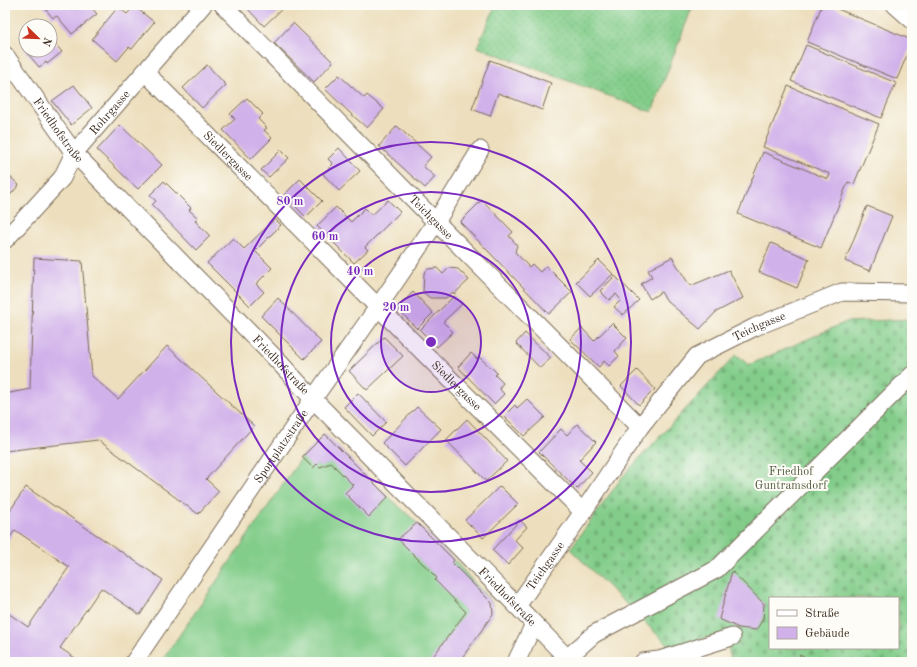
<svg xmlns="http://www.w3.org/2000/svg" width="917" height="667" font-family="'Old Standard TT',serif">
<defs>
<pattern id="grass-dots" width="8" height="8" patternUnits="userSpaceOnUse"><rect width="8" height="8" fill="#83cd8a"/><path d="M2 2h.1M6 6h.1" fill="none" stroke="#72b077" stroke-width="1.8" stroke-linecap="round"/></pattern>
<pattern id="cemetery-stones" width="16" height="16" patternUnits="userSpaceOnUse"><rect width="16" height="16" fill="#83cd8a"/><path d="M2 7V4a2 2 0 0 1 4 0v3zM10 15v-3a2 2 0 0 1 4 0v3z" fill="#72b077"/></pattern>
</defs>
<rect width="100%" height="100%" fill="#fdfcf7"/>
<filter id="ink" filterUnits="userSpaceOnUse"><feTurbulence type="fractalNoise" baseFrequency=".025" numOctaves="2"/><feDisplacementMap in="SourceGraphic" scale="8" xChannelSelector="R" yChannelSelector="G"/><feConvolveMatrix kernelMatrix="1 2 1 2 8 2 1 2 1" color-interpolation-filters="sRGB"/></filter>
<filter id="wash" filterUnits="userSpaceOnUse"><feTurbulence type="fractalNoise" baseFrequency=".012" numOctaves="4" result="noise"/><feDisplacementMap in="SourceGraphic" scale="16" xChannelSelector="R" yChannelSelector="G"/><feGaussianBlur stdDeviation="0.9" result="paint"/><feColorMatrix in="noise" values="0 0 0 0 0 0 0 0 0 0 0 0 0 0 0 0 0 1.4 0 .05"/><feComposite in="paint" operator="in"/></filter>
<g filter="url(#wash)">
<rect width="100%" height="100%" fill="#eddfbd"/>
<polygon fill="url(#grass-dots)" stroke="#5f7c54" points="496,5 693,5 652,112 477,47"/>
<path fill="url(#cemetery-stones)" stroke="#5f7c54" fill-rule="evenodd" d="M912,319V656L909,662H732L724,633L671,648L570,549L623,476L736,355L749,365L846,322ZM770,598H898V648H770Z"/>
<polygon fill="#83cd8a" stroke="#5f7c54" points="325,434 364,474 417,523 454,560 492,603 493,614 459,662 161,662 302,457"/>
<g id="blocks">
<g fill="#d0b1ea">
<polygon points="42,5 89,5 97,14 72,34 57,16 53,18"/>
<polygon points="244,5 286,5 264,26"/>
<polygon points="822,5 828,5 912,40 912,43 897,79 807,42"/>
<polygon points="134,6 154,22 132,49 129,47 117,61 92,39 118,7 127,14"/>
<polygon points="293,23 333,62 314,82 274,43"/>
<polygon points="50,37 62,52 47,64 46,62 39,67 24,49 26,47 26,50 50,50"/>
<polygon points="806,45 896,83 881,118 791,81"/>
<polygon points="490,60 551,83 542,110 498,93 490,116 472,109"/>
<polygon points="207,65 226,85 202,108 183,88"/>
<polygon points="339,75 364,98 367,95 384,109 367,128 350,113 325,89"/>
<polygon points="74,85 92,108 71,125 52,101"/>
<polygon points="788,86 879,124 854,184 848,182 821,248 738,214 763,152 828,179 830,174 763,147"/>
<polygon points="247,98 263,114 258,119 267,128 264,130 272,138 251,159 223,130 235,119 230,114"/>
<polygon points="120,125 162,165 138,189 97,150"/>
<polygon points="397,126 431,157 423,166 435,177 425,188 379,146"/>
<polygon points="339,148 360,171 339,191 323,174 333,164 328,159"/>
<polygon points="281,150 289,158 269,177 261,170"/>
<polygon points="5,172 19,185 5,201"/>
<polygon points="300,179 322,201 306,217 284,195"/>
<polygon points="164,181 191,208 189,210 198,218 195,221 210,236 196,250 152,205 156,201 150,195"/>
<polygon points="388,200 400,212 365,247 368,250 354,263 317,226 336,207 351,222 365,208 372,215"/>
<polygon points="482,200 513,232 509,236 517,245 515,252 529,267 532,264 540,272 546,266 572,292 549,314 460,222"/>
<polygon points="867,206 892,216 870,271 845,261"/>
<polygon points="275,219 281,225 255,251 272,268 256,284 264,292 250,306 207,263 233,238 244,249"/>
<polygon points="771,243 809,259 797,288 759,272"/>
<polygon points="672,257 690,286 729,270 743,298 716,312 700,329 667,301 661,292 650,299 641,284 652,277 648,270"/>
<polygon points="34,258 82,261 92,376 118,399 167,346 254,426 206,479 219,491 198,514 98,440 5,451 5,394 30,389"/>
<polygon points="599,260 613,274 590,296 576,282"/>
<polygon points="437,268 443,274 449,268 458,269 469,280 454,294 453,292 446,298 430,298 423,292 424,273 428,269"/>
<polygon points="615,276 639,300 623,315 614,307 621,300 616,294 609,300 600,291"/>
<polygon points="413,292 433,313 417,329 397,308"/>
<polygon points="454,296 462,304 443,322 453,332 437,347 420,330"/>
<polygon points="278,298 321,342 304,359 261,316"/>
<polygon points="612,323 627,338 615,351 619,356 609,366 604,361 599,367 570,339 582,328 594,341"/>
<polygon points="525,333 551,358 540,368 516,343"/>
<polygon points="384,337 403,356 367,390 349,371"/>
<polygon points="471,353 477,359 479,357 491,368 491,367 497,373 495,375 503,383 499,388 504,394 494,404 458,367"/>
<polygon points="637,370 655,389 639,405 621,386"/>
<polygon points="358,393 386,422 372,436 344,407"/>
<polygon points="527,399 545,417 524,436 504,416 515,405 517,408"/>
<polygon points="417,407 441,429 405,466 382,443"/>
<polygon points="467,419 507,461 486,481 446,440"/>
<polygon points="577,424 596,442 579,460 592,472 577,489 539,452 561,429 567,435"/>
<polygon points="325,434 388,497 369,517 345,493 353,485 331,463 320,467 317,464 313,468 302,457"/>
<polygon points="500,486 518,504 483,538 465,520"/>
<polygon points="26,487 163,580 140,615 101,588 60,648 81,662 5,662 5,611 28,627 69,567 15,530 5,545 5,518"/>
<polygon points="520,520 527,527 515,540 523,548 508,565 492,550"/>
<polygon points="417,523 454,560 452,563 492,603 493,614 459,662 429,662 466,612 435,580 437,578 398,539"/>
<polygon points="732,571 764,604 763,619 756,630 739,628 719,619"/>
<polygon points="800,655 811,662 795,662"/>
</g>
</g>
</g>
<g filter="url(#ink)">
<use href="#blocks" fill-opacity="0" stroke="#796956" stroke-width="1"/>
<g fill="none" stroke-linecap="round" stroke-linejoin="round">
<g stroke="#796956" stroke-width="19">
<g id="minor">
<path id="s1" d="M223,5L436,222L640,427"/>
<polyline points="895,5 912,20"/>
<path id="s2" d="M5,55L74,153L278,361L313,399L517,606L571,662"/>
<path id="s3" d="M145,72L378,307L583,512"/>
<path id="s4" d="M5,240L62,178L74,153L203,5"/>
<path id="s5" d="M517,606L583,512L640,427L697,356L755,327L842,292L912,293"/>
<polyline points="567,658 594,634 717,569 912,375"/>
<path id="s6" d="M134,662L313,399L378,307L436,222L480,150"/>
<polyline points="516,662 534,624"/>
<polyline points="643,662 659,660 732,637"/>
</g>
</g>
<use href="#minor" stroke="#fff" stroke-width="17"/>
</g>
</g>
<circle cx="431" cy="342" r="50" fill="#7b2cbf" fill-opacity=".12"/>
<g fill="none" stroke="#7b2cbf" stroke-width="2">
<circle cx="431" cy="342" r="50"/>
<circle cx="431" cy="342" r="100"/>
<circle cx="431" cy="342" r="150"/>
<circle cx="431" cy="342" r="200"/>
</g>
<g text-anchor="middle" stroke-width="4" stroke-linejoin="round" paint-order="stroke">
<g font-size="12" fill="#3b2a1e" stroke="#fdfcf7">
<text dy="4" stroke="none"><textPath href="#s4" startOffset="166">Rohrgasse</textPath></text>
<text dy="4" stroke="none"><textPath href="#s2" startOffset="92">Friedhofstraße</textPath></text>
<text dy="4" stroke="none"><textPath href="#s3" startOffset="118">Siedlergasse</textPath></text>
<text dy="4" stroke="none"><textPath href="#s1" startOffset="297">Teichgasse</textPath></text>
<text dy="4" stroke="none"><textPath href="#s5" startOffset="377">Teichgasse</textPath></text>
<text dy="4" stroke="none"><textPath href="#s2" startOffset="416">Friedhofstraße</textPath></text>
<text dy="4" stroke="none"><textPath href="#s3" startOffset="442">Siedlergasse</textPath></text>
<text dy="4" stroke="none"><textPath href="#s6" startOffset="261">Sportplatzstraße</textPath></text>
<text dy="4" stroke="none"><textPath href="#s5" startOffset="49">Teichgasse</textPath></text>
<text dy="4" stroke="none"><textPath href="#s2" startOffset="740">Friedhofstraße</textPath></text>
</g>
<g font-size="12" fill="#515b3e" stroke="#fdfcf7">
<text x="791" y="475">Friedhof<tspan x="791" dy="14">Guntramsdorf</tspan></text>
</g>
</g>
<circle cx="431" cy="342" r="6" fill="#7b2cbf" stroke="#fdfcf7" stroke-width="2"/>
<g font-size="12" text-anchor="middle" font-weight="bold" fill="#7b2cbf" stroke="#fdfcf7" stroke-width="4" stroke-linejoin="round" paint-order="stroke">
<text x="290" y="205">80 m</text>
<text x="325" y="240">60 m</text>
<text x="360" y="275">40 m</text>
<text x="396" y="311">20 m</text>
</g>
<rect width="917" height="667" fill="none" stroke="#fdfcf7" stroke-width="20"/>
<rect x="769" y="597" width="130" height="52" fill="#fdfcf7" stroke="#afa8a0"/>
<rect x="777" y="610" width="20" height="6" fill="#ffffff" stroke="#afa8a0"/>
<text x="805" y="617" font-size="12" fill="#3b2a1e">Straße</text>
<rect x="777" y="627" width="20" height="12" fill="#d0b1ea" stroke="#afa8a0"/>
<text x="805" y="637" font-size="12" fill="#3b2a1e">Gebäude</text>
<g transform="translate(38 38) rotate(113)"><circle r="19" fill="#fdfcf7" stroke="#afa8a0"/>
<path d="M0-3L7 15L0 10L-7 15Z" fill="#c8321e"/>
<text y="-6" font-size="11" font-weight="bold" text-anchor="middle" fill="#3b2a1e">N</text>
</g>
</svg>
